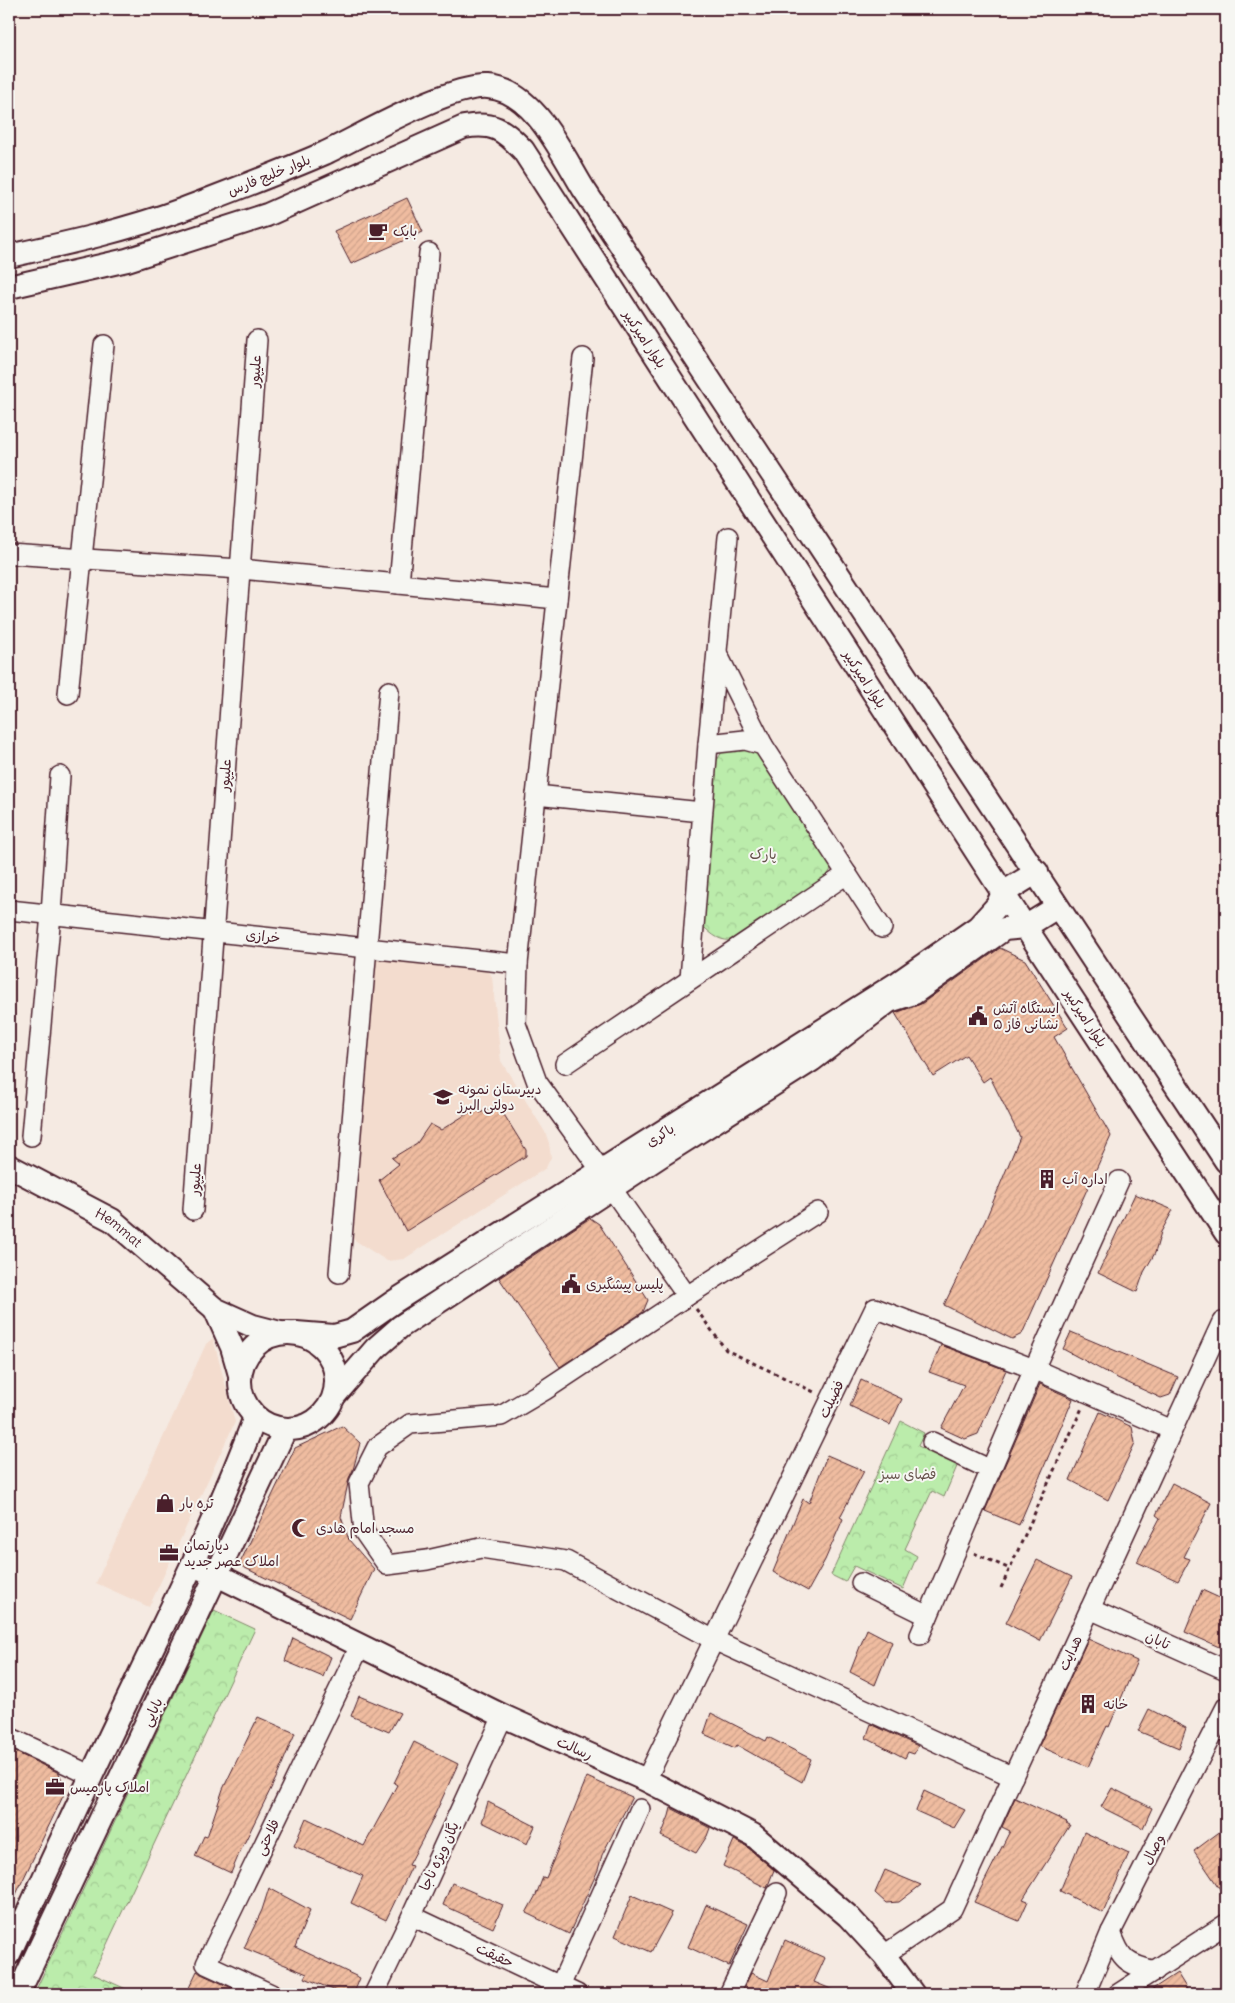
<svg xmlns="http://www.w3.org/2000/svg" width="1235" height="2003" font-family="Delius,'Playpen Sans Arabic',sans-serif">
<defs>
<pattern id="forest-crowns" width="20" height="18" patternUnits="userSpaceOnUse" patternTransform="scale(1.25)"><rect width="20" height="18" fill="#bbecab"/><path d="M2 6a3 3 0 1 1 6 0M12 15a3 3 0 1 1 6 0" fill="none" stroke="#a2ca93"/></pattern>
<pattern id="building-hatch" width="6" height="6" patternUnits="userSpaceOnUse" patternTransform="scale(1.25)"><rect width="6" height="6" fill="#efbca0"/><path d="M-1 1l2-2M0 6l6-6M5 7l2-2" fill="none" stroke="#cea18a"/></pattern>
</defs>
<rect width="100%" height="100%" fill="#f5eae2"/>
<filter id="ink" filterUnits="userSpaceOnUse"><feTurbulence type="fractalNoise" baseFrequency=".02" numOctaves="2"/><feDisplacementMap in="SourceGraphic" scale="10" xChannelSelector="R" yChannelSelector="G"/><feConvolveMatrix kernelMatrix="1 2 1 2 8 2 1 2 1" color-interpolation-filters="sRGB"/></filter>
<g filter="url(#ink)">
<g fill="#f3dcce">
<polygon points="382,949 486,966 492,977 501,1061 545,1132 549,1143 551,1157 546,1168 404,1259 387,1261 353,1239 372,959"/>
<polygon points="213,1338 235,1422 149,1607 96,1583 206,1344"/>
</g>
<g fill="url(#forest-crowns)" stroke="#82866b">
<path d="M750,741L830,858L831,869L826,878L736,940C720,942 713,936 702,925L716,762L723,750Z"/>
<polygon points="901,1421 924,1433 918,1446 958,1464 944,1497 932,1491 905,1549 917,1556 903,1589 854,1566 845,1582 831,1575"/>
<polygon points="214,1610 255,1629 93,1974 137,1994 34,1994"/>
</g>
<g fill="url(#building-hatch)" stroke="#4a1f2b">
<polygon points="407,198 423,232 351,264 334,231"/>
<polygon points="1000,948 1025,960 1068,1028 1054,1037 1111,1136 1022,1334 1012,1339 944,1305 985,1221 1020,1137 990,1077 983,1082 966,1055 933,1076 895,1013 921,1004"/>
<polygon points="498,1105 526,1150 526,1156 406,1231 379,1180 399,1164 392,1158 417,1143 430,1124 441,1130 478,1107 480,1113"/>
<polygon points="1135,1194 1173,1210 1161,1232 1155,1253 1144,1272 1137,1292 1098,1273"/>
<polygon points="590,1218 599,1224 648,1300 643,1312 560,1367 499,1278"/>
<polygon points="1071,1332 1178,1377 1170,1395 1161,1398 1113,1376 1063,1349"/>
<polygon points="941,1345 1006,1370 978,1434 965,1439 941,1428 964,1385 929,1372"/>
<polygon points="861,1380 902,1399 890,1425 850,1406"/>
<polygon points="1040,1384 1073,1399 1019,1525 985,1511"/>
<polygon points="1100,1412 1132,1427 1135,1443 1108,1500 1070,1480"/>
<polygon points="342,1426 360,1443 353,1470 349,1478 341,1517 349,1540 374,1569 350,1619 239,1565 295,1448"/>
<polygon points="827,1455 864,1471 840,1517 843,1519 825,1560 808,1591 773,1572 803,1499 809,1503"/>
<polygon points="1172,1483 1211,1503 1184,1557 1190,1559 1178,1581 1137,1562 1160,1518 1156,1515"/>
<polygon points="1037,1560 1072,1577 1040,1641 1006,1623"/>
<polygon points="1202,1590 1226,1601 1226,1650 1185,1632"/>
<polygon points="867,1629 892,1642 875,1685 850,1672"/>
<polygon points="293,1638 331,1657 323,1677 285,1661"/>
<polygon points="1088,1639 1137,1661 1109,1727 1107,1726 1088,1767 1039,1746"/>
<polygon points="359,1696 400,1713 389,1732 351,1716"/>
<polygon points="1149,1709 1186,1728 1179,1748 1138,1731"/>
<polygon points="711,1713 766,1741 768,1737 811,1759 802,1782 737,1745 735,1748 704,1734"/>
<polygon points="258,1717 295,1733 278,1774 239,1854 231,1873 195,1856 204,1836 207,1837 223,1789"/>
<polygon points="871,1724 918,1746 914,1754 908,1752 905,1758 866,1738"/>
<polygon points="414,1742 458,1764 430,1825 409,1865 412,1866 386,1920 351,1903 363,1876 294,1846 306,1818 364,1846 397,1785 394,1783"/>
<polygon points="9,1749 59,1773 66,1790 9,1909"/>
<polygon points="587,1777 632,1797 602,1855 598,1870 569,1934 526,1913 536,1895 543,1877 546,1878"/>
<polygon points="1112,1788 1152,1808 1143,1828 1101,1807"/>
<polygon points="924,1791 965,1810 954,1828 916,1811"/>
<polygon points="1015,1798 1067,1822 1066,1823 1070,1825 1023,1899 1028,1901 1019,1921 974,1902 1010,1831 1002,1827"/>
<polygon points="488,1802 535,1826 527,1844 482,1822"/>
<polygon points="671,1808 710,1828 707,1836 696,1853 661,1836 669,1816"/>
<polygon points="1226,1827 1226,1898 1194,1851"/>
<polygon points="1084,1832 1129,1853 1103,1913 1060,1891"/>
<polygon points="734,1840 746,1846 774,1870 767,1888 723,1866"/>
<polygon points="885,1870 921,1885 899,1902 886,1903 875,1893"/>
<polygon points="452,1883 503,1905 493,1928 443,1905"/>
<polygon points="269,1888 310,1910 295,1947 360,1978 354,1993 343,1994 305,1978 307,1974 244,1948 262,1910"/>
<polygon points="632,1895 672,1913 651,1952 615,1936"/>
<polygon points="706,1905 748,1924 729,1966 688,1947"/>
<polygon points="785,1940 825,1958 814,1982 843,1994 741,1994 751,1973 768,1981"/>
<polygon points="197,1971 201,1974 245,1994 186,1994"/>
<polygon points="1177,1973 1190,1994 1145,1994"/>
</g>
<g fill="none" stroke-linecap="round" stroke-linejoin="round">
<g stroke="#4a1f2b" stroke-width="22">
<g id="minor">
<polyline points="583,358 518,964 516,1024 537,1082 602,1172"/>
<polyline points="9,554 240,569 557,599"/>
<polyline points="399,584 429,253"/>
<polyline points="717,653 763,745"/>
<polyline points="68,694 104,345"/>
<polyline points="708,744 745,740 763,745 882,928"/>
<polyline points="536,795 702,812"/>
<polyline points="9,910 518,964"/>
<polyline points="690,979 708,744 728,537"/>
<polyline points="565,1064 847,874"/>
<polyline points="31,1136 51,914 60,776"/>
<polyline points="612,1189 687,1296"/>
<polyline points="193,1210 257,340"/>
<polyline points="818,1212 687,1296 545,1390 501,1416 410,1424 377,1447 359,1483 364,1532 387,1565 427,1560 481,1548 566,1561 714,1640 1013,1777"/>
<polyline points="339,1273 389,691"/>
<polyline points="932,1442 991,1470"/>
<polyline points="861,1583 928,1616"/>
<polyline points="1090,1609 1226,1670"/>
<polyline points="920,1635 1034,1369 1119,1181"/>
<polyline points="9,1737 90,1775"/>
<polyline points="646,1780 875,1308 1034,1369 1172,1430"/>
<polyline points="412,1916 577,1994"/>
<path d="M1111,1932C1121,1960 1126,1964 1155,1971"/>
<polyline points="884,1955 952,1909 1222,1322"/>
<polyline points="560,1986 640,1809"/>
<polyline points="271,1994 206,1964 360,1646"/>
<polyline points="374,1994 407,1926 503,1716"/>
<polyline points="729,1994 777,1893"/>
<polyline points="1085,1994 1111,1932 1226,1707"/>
<polyline points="1118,1994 1226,1924"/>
</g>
</g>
<g stroke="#4a1f2b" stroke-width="26">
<g id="tertiary">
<path d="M9,256C68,243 127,230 184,209C231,191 279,173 325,153C363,135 450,84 488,87C534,90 562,154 583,188L1226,1161"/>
<path d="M9,287L127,260L267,215L464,127C493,122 503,129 523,150L1003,893L1226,1233"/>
<path id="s1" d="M9,1166L112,1220L215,1309L253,1326L280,1333"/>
<polyline points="215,1309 232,1347 240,1375"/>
<circle cx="288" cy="1381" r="48"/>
<polyline points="296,1333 334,1336 352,1331 395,1301 899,982 978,927 997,906 1003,893 1037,872"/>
<polyline points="335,1395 376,1348 400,1327 662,1155 812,1060 889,1001 914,993 1004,929 1025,927 1057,907"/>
<polyline points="192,1565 217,1575 503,1716 646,1780 753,1835 848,1916 884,1955 913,1994"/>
<path d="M9,1954C50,1864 91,1775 134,1686C176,1598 221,1510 255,1417"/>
<polyline points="18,1994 285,1430"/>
</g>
</g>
<g stroke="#4a1f2b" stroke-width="3" stroke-dasharray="4 4" stroke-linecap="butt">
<polyline points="696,1309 726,1350 814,1392"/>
<polyline points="974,1553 1010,1569"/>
<polyline points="1001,1588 1082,1408"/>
</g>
<use href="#minor" stroke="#f6f6f2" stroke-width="19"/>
<use href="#tertiary" stroke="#f6f6f2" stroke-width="22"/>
</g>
</g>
<defs>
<g id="cafe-bare" transform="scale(1.5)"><path d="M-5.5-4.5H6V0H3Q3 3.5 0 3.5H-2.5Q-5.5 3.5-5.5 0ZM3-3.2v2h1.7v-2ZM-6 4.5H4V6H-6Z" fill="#4a1f2b" stroke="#f6f6f2" stroke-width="2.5" paint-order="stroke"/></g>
<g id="civic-bare" transform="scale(1.5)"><path d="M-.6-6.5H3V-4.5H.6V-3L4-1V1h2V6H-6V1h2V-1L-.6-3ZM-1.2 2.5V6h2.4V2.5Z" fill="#4a1f2b" stroke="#f6f6f2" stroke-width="2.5" paint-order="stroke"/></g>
<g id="school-bare" transform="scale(1.5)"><path d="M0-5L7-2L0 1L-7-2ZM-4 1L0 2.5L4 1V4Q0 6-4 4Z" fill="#4a1f2b" stroke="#f6f6f2" stroke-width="2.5" paint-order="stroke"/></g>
<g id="building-bare" transform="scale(1.5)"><path d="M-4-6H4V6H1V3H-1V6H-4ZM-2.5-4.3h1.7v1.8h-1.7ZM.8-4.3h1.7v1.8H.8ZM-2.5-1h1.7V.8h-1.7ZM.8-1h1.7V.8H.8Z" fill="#4a1f2b" stroke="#f6f6f2" stroke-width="2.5" paint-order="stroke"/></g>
<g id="shop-bare" transform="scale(1.5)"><path d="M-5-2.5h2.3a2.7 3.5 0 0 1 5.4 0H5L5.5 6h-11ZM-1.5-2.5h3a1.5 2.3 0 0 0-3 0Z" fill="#4a1f2b" stroke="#f6f6f2" stroke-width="2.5" paint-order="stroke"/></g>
<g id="mosque-bare" transform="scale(1.5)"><path d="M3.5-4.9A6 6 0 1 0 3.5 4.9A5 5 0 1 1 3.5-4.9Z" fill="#4a1f2b" stroke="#f6f6f2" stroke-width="2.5" paint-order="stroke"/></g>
<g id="office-bare" transform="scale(1.5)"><path d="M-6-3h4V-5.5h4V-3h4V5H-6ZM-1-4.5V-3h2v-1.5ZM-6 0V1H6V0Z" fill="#4a1f2b" stroke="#f6f6f2" stroke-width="2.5" paint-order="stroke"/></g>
</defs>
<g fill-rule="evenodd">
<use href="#cafe-bare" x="378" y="231"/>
<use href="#civic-bare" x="978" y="1016"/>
<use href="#school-bare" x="443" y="1097"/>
<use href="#building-bare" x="1047" y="1179"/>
<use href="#civic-bare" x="571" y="1284"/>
<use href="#shop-bare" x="165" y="1503"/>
<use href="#mosque-bare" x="301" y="1528"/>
<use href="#office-bare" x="169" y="1553"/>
<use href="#building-bare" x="1088" y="1704"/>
<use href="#office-bare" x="55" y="1787"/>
</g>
<g text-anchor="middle" stroke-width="4" stroke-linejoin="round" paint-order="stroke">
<g font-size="14" fill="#4a1f2b" stroke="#f6f6f2">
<text transform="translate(269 175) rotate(-22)" y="5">بلوار خلیج فارس</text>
<text transform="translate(645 339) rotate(57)" y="5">بلوار امیرکبیر</text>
<text transform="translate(255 371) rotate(-86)" y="5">علیپور</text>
<text transform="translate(865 679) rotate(57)" y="5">بلوار امیرکبیر</text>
<text transform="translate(225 775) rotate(-86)" y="5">علیپور</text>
<text transform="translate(263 936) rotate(6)" y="5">خرازی</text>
<text transform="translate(1086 1018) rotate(57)" y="5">بلوار امیرکبیر</text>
<text transform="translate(660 1135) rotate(-32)" y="5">باکری</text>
<text transform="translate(195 1179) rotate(-86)" y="5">علیپور</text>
<text dy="5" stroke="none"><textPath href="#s1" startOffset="126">Hemmat</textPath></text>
<text transform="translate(831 1399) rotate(-64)" y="5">فضیلت</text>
<text transform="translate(1158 1640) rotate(24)" y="5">تابان</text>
<text transform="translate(1070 1653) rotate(-65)" y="5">هدایت</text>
<text transform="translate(152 1712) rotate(-64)" y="5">بابایی</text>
<text transform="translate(575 1748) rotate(24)" y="5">رسالت</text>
<text transform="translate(267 1837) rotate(-64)" y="5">فلاحتی</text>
<text transform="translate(1153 1849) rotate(-63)" y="5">وصال</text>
<text transform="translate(439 1856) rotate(-65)" y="5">یگان ویژه ناجا</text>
<text transform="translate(495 1955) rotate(25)" y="5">حقیقت</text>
</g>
<g font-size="14" fill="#4a1f2b" stroke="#f6f6f2" text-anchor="start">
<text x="393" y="236">بایک</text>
<text x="993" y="1013">ایستگاه آتش<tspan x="993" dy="16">نشانی فاز ۵</tspan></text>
<text x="458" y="1094">دبیرستان نمونه<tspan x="458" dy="16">دولتی البرز</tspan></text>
<text x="1062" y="1184">اداره آب</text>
<text x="586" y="1289">پلیس پیشگیری</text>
<text x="180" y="1508">تره بار</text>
<text x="316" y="1533">مسجد امام هادی</text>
<text x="184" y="1550">دپارتمان<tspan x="184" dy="16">املاک عصر جدید</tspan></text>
<text x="1103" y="1709">خانه</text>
<text x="70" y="1792">املاک پارمیس</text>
</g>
<g font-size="14" fill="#66524b" stroke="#f6f6f2">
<text x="763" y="859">پارک</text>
<text x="908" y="1479">فضای سبز</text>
</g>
</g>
<rect width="1235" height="2003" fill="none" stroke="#f6f6f2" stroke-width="30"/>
<rect x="15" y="15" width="1205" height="1973" fill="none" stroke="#4a1f2b" stroke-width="2" filter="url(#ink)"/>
</svg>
